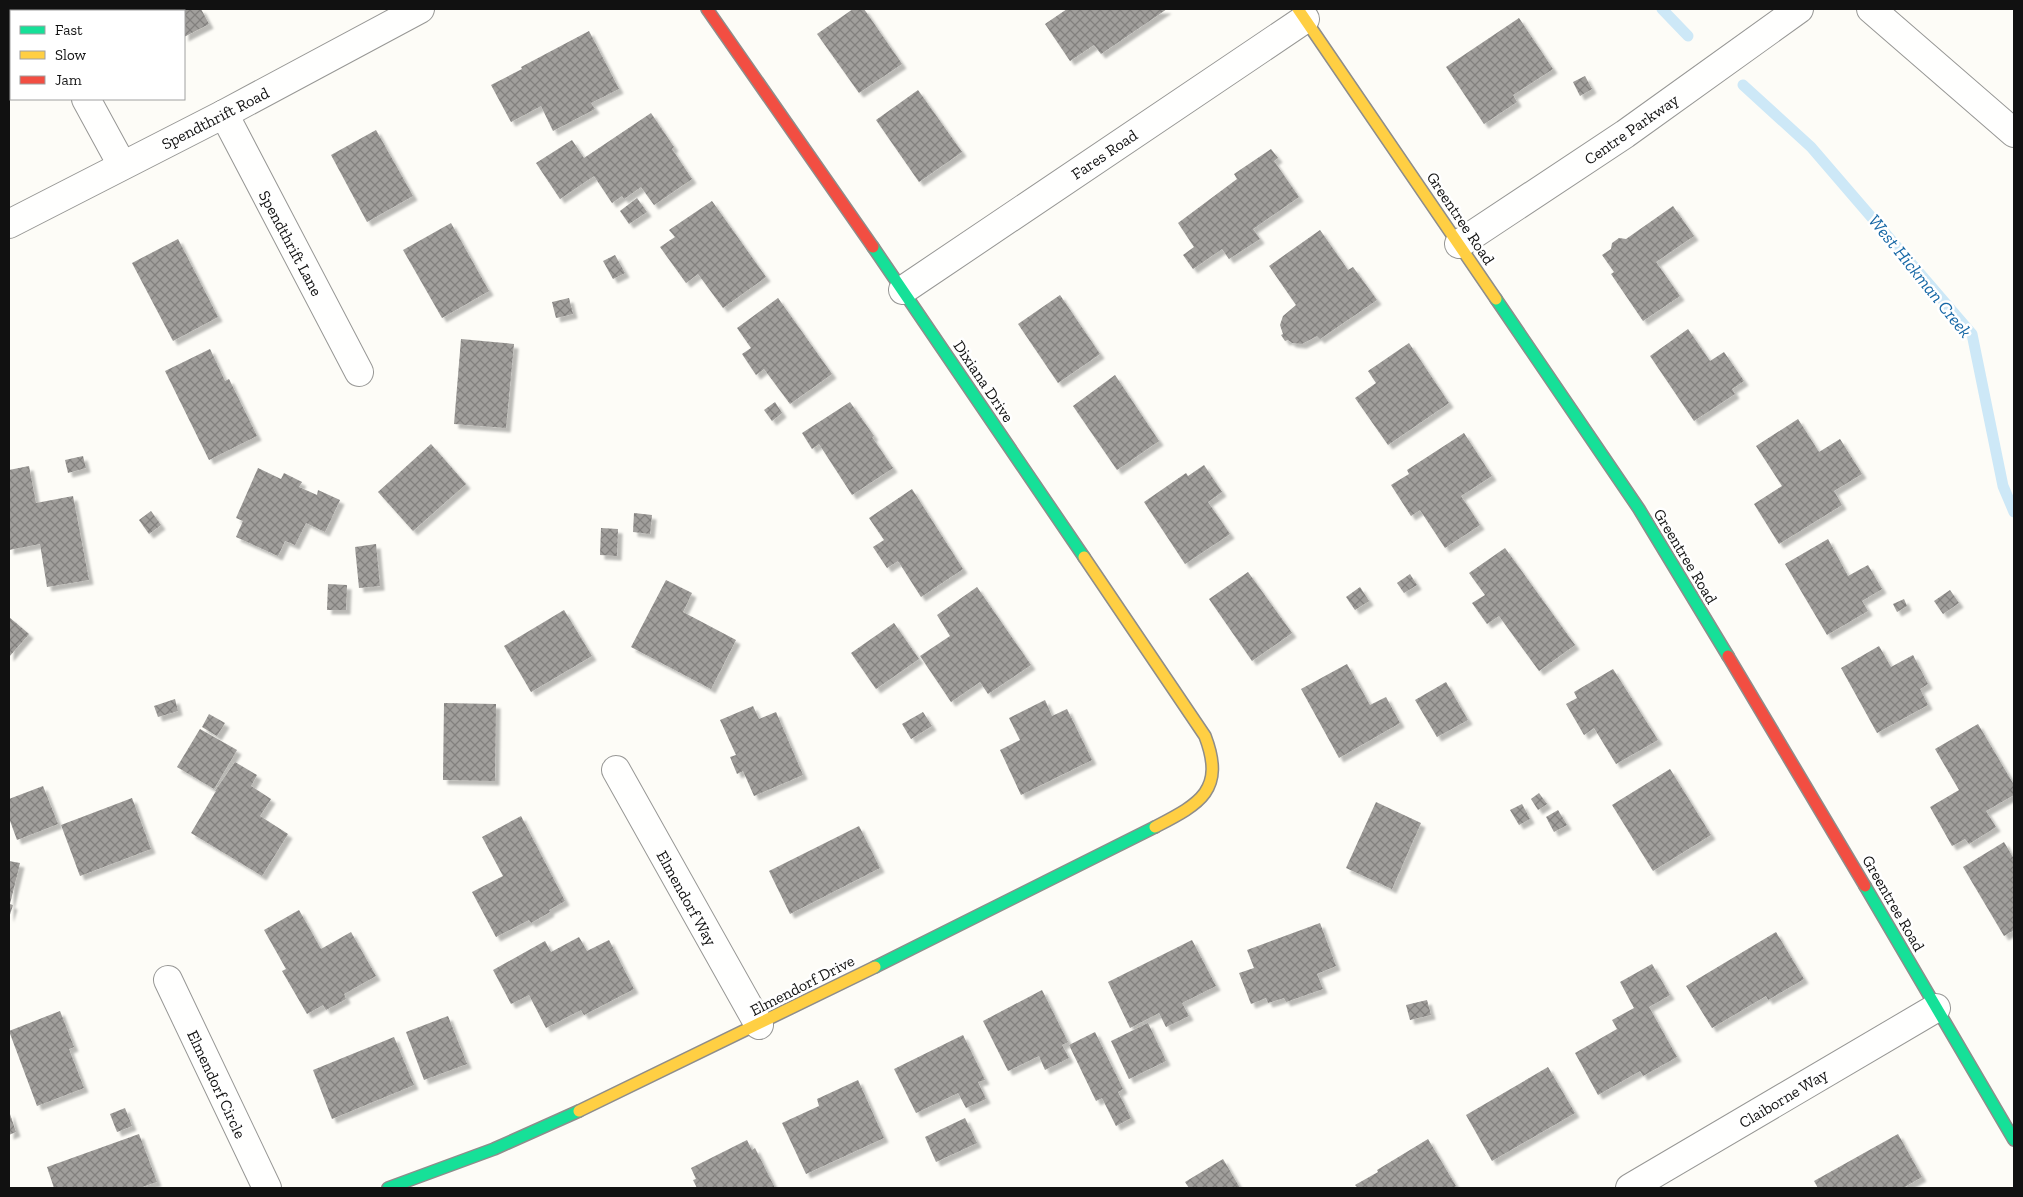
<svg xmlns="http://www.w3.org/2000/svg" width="2023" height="1197" font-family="'Zilla Slab',serif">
<defs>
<pattern id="building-cross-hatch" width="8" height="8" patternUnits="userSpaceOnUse" patternTransform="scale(1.25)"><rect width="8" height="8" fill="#a19f9c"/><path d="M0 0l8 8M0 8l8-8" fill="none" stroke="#82807e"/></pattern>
<filter id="shadow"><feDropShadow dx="4.5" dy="4.5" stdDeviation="1" flood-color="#0004"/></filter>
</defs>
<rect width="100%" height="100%" fill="#fdfcf7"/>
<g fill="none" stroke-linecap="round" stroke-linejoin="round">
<g stroke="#cde8f7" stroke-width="11">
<polyline points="1662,9 1688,36"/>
<polyline points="1743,85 1811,147 1972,334 2003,486 2014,512"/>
</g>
</g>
<g fill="url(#building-cross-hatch)" filter="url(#shadow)">
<polygon points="136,9 201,9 209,24 184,37 184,11 137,11"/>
<polygon points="853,9 864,9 902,64 859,93 817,34"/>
<polygon points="1067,9 1167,9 1101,54 1094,45 1070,61 1045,24"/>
<polygon points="1519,18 1553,69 1513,95 1517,102 1484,124 1446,67"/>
<polygon points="589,31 619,89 591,103 595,109 553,131 541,106 511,122 491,85 522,69 521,67"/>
<polygon points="1585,76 1592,89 1580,96 1573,82"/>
<polygon points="918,90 962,152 919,182 876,120"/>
<polygon points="651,113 674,147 672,149 692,179 654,205 641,187 624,199 622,196 612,203 594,176 560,199 536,163 572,140 584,158"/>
<polygon points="376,130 413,196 367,222 331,155"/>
<polygon points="1271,149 1278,158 1274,161 1299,197 1253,229 1260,239 1229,259 1222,249 1193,269 1183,255 1194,247 1178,223 1237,179 1234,174"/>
<polygon points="637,198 647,212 629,224 620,211"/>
<polygon points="712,201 766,277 723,308 698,274 686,283 660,247 675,237 669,230"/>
<polygon points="1673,206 1694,236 1656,262 1680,296 1643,321 1611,274 1614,272 1602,255 1611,249 1612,243 1619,238 1626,239"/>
<polygon points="451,223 489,291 442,318 403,250"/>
<polygon points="1320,230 1348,270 1353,267 1377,300 1320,339 1317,336 1302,344 1292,343 1288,340 1285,341 1281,335 1283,334 1280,325 1283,316 1296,305 1269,266"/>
<polygon points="178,239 218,317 173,341 132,263"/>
<polygon points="615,255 625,273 613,279 603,261"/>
<polygon points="1060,295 1100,354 1058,383 1018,324"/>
<polygon points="569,298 573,314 556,318 552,302"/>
<polygon points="778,298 832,374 790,404 764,369 756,375 742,354 751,348 737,328"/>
<polygon points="1688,329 1710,361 1724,352 1744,381 1732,389 1735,394 1694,421 1650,356"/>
<polygon points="461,339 514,344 506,428 454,424"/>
<polygon points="1409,343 1449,403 1388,445 1355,398 1376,383 1368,371"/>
<polygon points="210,349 225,381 229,379 257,436 209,460 165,371"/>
<polygon points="1115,375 1159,441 1117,470 1073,406"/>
<polygon points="775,402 782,413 772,421 764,410"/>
<polygon points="850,402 874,436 872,437 893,468 852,495 819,444 812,449 802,433"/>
<polygon points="1798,419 1819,452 1840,439 1862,474 1834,491 1842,505 1779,544 1754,504 1782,486 1756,446"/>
<polygon points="1464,433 1492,476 1461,496 1480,525 1445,548 1420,510 1411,516 1391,485 1409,474 1407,470"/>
<polygon points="431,444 466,484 413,531 378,492"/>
<polygon points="83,456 86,468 68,473 65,460"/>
<polygon points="1204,465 1222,492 1208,502 1230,534 1185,564 1144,502 1186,473 1188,476"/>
<polygon points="29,466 36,503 73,496 89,580 47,587 40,544 9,550 9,470"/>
<polygon points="258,468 281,479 284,473 302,482 299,487 317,495 318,490 340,500 325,532 306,523 295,545 285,541 278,556 236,537 243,521 236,518"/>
<polygon points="912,489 963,569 921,597 898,561 887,568 873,547 884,540 869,518"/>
<polygon points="151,511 161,525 149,534 139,520"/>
<polygon points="634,513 652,515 650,534 633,532"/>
<polygon points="601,528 618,529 617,556 600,555"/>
<polygon points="1828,539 1848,576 1868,565 1882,589 1862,601 1868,611 1827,635 1785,564"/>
<polygon points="376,544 380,586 359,588 355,547"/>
<polygon points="1505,548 1575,645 1539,671 1499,616 1487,624 1472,603 1485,595 1469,573"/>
<polygon points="1248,572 1292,633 1252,661 1209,599"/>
<polygon points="1410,574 1417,585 1404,593 1397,583"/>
<polygon points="666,580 692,593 683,612 736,640 711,689 631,647"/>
<polygon points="328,584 347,585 346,610 327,610"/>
<polygon points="977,587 1031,665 988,694 980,682 951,702 920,656 950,636 937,615"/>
<polygon points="1360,587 1369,601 1355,610 1346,597"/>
<polygon points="1950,590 1959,603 1943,614 1934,601"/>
<polygon points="1904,599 1907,606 1897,612 1893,604"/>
<polygon points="564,610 592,656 531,692 504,646"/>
<polygon points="9,617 29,634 9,657"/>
<polygon points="894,623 919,659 876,689 851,653"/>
<polygon points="1879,646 1891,667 1913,655 1928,684 1920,689 1928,705 1877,733 1841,668"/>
<polygon points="1347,664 1370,705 1386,697 1400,723 1339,758 1301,689"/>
<polygon points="1613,669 1658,740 1616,764 1594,728 1584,735 1566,704 1577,698 1574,692"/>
<polygon points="1446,682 1468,720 1437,737 1415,700"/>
<polygon points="175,699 178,711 158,717 154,706"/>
<polygon points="1045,700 1052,716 1067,709 1092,760 1021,795 1000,750 1020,740 1009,718"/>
<polygon points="444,703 496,704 495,781 443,780"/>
<polygon points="753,706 759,719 776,712 803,775 754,796 743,771 737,774 730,757 736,755 720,720"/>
<polygon points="923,712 932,726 911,739 902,724"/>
<polygon points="209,714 225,723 217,736 202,727"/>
<polygon points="1978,724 2014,785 2014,795 1986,811 1996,827 1969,844 1965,839 1952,846 1930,807 1959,790 1935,749"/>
<polygon points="200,729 237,750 214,789 177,767"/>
<polygon points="235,762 257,775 251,786 271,799 260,816 288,834 262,876 191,833 216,791 215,791"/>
<polygon points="1670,769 1711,835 1653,871 1612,805"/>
<polygon points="43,786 58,824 17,840 9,818 9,799"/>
<polygon points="1539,793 1547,804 1538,810 1531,799"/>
<polygon points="132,798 151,849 80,876 61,825"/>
<polygon points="1376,802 1421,823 1392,889 1346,868"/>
<polygon points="1522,804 1530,819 1519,825 1510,810"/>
<polygon points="1558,810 1567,825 1554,832 1546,817"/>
<polygon points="521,816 565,901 549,910 550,912 531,923 529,920 496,937 472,892 503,876 482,837"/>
<polygon points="859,826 880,868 790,914 769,871"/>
<polygon points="2004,842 2014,859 2014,930 2004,936 1963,867"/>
<polygon points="9,861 20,863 10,904 13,905 9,918"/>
<polygon points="299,910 321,949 351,932 376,976 344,994 346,999 326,1010 323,1005 307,1014 282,971 286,969 264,930"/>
<polygon points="1320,923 1336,966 1317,974 1323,989 1286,1002 1284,998 1268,1003 1266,998 1251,1004 1239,973 1254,968 1247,950"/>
<polygon points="1776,932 1804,979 1768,1000 1766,996 1712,1028 1686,986"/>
<polygon points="579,937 587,951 609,940 634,989 584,1015 581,1010 546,1028 529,995 511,1004 493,970 545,941 551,952"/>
<polygon points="1192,940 1216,986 1182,1003 1189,1016 1166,1027 1159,1013 1130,1028 1108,982"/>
<polygon points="1652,964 1670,995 1649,1007 1677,1057 1643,1076 1640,1071 1598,1095 1575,1053 1617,1029 1612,1020 1634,1008 1620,982"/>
<polygon points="1042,990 1068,1042 1062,1045 1069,1058 1045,1070 1039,1056 1008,1071 983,1021"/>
<polygon points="1427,1000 1431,1015 1410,1020 1406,1005"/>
<polygon points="60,1011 74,1047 69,1049 84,1088 37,1106 9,1031"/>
<polygon points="448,1016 467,1064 424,1080 406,1032"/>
<polygon points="1148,1023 1166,1061 1129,1079 1111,1041"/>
<polygon points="1095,1032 1123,1089 1118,1092 1131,1118 1116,1126 1102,1098 1096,1101 1069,1045"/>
<polygon points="963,1035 985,1080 978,1082 986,1099 966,1108 958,1093 916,1113 894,1069"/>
<polygon points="394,1037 414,1085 332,1119 313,1070"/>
<polygon points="1548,1067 1575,1113 1492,1161 1466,1115"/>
<polygon points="858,1080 884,1138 806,1174 782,1123 819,1106 817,1099"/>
<polygon points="125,1108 132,1126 117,1132 110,1114"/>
<polygon points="9,1111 16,1132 9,1135"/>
<polygon points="965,1118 977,1143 936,1162 925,1137"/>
<polygon points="139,1134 157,1182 139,1188 54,1188 47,1167"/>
<polygon points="1898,1134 1922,1177 1903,1188 1818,1188 1814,1181"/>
<polygon points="1428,1139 1456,1186 1453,1188 1358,1188 1355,1185 1378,1172 1377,1170"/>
<polygon points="747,1140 752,1150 755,1148 775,1188 697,1188 693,1180 696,1179 691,1168"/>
<polygon points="1223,1159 1240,1188 1189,1188 1185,1182"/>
</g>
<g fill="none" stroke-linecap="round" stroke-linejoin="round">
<g stroke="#979795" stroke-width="30">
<g id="street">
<polyline points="37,9 38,11"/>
<polyline points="1871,9 2014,133"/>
<polyline points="86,99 122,165"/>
<polyline points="224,114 359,372"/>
<polyline points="9,224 224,114 420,9"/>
<polyline points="1459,244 1625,134 1799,9"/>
<polyline points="903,290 1305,19"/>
<polyline points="616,770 759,1025"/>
<polyline points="168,980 267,1188"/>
<polyline points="1630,1188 1936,1008"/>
</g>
</g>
<g stroke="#8e8d8b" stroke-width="14">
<g id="fast">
<polyline points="873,247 1084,557"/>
<polyline points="1496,299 1639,509 1728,656"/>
<polyline points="1865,886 2014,1140"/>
<polyline points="875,967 1155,827"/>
<polyline points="388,1188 494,1149 579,1111"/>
</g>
</g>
<g stroke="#8e8d8b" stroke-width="14">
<g id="slow">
<polyline points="1298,9 1496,299"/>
<path d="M1084,557L1205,736C1226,791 1199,804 1155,827"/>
<polyline points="579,1111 875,967"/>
</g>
</g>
<g stroke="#8e8d8b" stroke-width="14">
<g id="jam">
<polyline points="707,9 873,247"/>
<polyline points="1728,656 1865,886"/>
</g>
</g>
<use href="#street" stroke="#fffffe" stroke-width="28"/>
<use href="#fast" stroke="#16e098" stroke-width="11"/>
<use href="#slow" stroke="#ffcf43" stroke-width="11"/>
<use href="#jam" stroke="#f24e42" stroke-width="11"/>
</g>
<g text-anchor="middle" stroke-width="5" stroke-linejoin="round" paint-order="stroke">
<g font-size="16" fill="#111" stroke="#fff">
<text transform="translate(215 118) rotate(-27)" y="6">Spendthrift Road</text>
<text transform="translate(1631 129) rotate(-35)" y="6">Centre Parkway</text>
<text transform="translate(1104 154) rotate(-34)" y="6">Fares Road</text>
<text transform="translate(1461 218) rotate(56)" y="6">Greentree Road</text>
<text transform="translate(291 243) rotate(62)" y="6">Spendthrift Lane</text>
<text transform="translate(984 381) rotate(56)" y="6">Dixiana Drive</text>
<text transform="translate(1686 556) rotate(59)" y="6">Greentree Road</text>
<text transform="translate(687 898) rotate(61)" y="6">Elmendorf Way</text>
<text transform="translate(1894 903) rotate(60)" y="6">Greentree Road</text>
<text transform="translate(802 985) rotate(-27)" y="6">Elmendorf Drive</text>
<text transform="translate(217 1084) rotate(65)" y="6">Elmendorf Circle</text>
<text transform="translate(1783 1098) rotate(-31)" y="6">Claiborne Way</text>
</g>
<g font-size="18" font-style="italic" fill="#1768a6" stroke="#fff">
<text transform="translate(1920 276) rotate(51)" y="6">West Hickman Creek</text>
</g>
</g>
<rect width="2023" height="1197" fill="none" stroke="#111111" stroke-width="20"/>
<rect x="10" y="10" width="175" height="90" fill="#ffffff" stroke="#a0a0a0"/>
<rect x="20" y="26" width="25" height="8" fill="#16e098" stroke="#a0a0a0"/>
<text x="55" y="35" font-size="15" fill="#111111">Fast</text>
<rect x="20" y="51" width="25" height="8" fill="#ffcf43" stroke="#a0a0a0"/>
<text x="55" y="60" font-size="15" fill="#111111">Slow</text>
<rect x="20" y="76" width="25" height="8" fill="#f24e42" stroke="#a0a0a0"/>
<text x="55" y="85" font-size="15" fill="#111111">Jam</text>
</svg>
